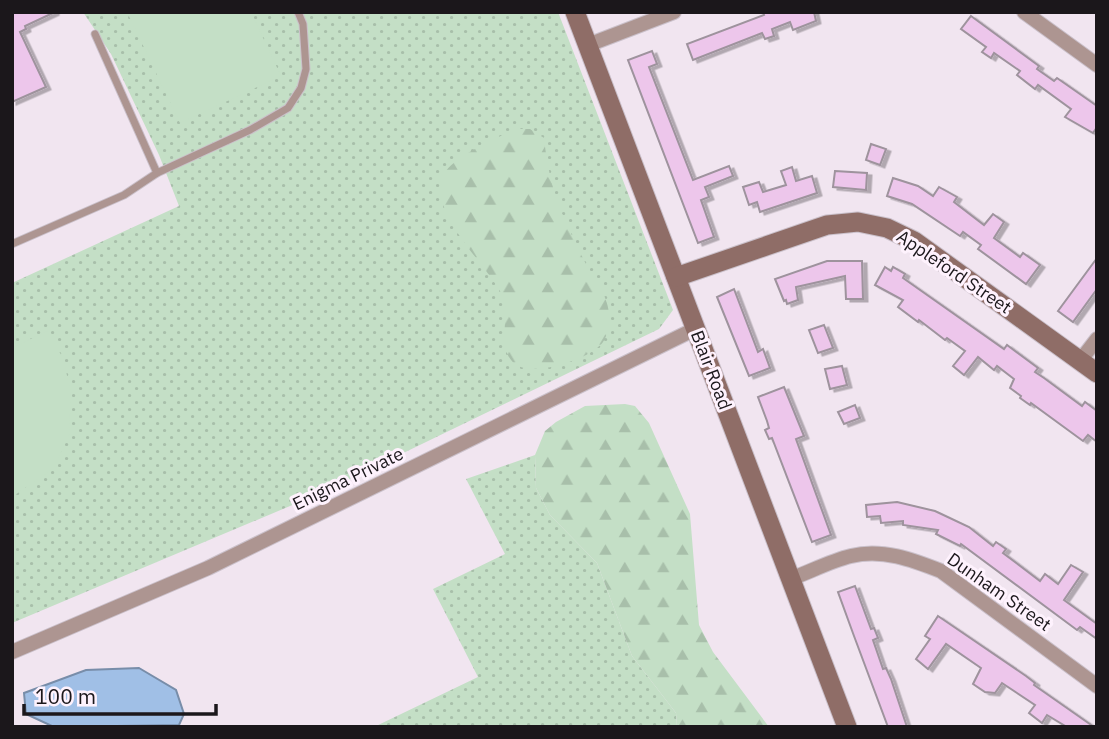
<svg xmlns="http://www.w3.org/2000/svg" width="1109" height="739" font-family="'IBM Plex Sans',sans-serif">
<defs>
<pattern id="green-dots" width="8" height="8" patternUnits="userSpaceOnUse" patternTransform="scale(1.75)"><rect width="8" height="8" fill="#c4dfc6"/><path d="M2 2h.1M6 6h.1" fill="none" stroke="#a8bfaa" stroke-width="1.8" stroke-linecap="round"/></pattern>
<pattern id="forest-firs" width="22" height="20" patternUnits="userSpaceOnUse" patternTransform="scale(1.75)"><rect width="22" height="20" fill="#c4dfc6"/><path d="M5 1l3.5 6h-7zM16 11l3.5 6h-7z" fill="#a8bfaa"/></pattern>
<filter id="shadow"><feDropShadow dx="4.5" dy="2.5" stdDeviation="0" flood-color="#0004"/></filter>
</defs>
<rect width="100%" height="100%" fill="#f1e5f0"/>
<g fill="url(#green-dots)">
<polygon points="83,12 558,12 673,310 659,329 321,493 12,623 12,283 179,206 159,155 111,54"/>
<polygon points="535,455 536,488 550,515 597,563 632,656 676,713 677,727 374,727 478,677 433,589 505,554 466,479"/>
</g>
<g fill="url(#forest-firs)">
<path d="M515,129H530L544,138C547,167 553,194 565,220C572,236 580,253 588,268C597,284 609,298 609,316C609,324 608,335 603,342C591,359 533,378 515,364C495,348 512,313 501,293C485,261 409,196 455,162C473,148 496,139 515,129Z"/>
<polygon points="625,404 635,406 649,423 690,514 699,625 713,652 769,727 677,727 676,713 632,656 597,563 550,515 536,488 535,455 545,431 556,422 585,406"/>
</g>
<g fill="#c4dfc6">
<polygon points="127,12 251,12 281,76 180,123"/>
<polygon points="47,331 63,358 71,393 69,435 54,468 12,497 12,348"/>
</g>
<polygon fill="#a0bfe6" stroke="#788da9" stroke-width="2" points="139,668 176,690 184,714 179,725 54,727 26,714 24,693 86,670"/>
<g fill="#edc6eb" stroke="#9e939d" stroke-width="2" filter="url(#shadow)">
<polygon points="12,12 55,12 25,26 26,29 20,32 46,87 12,102"/>
<polygon points="763,12 814,12 816,21 793,30 790,22 772,29 774,36 765,39 762,33 693,60 687,44 764,15"/>
<polygon points="971,16 1039,66 1037,69 1054,81 1057,78 1097,106 1097,127 1093,133 1065,117 1071,109 1038,85 1035,89 1017,75 1020,71 994,53 991,58 982,52 986,47 961,29"/>
<polygon points="652,51 657,64 649,67 693,180 729,166 733,176 705,187 709,197 701,200 714,237 698,243 628,60"/>
<polygon points="871,144 886,149 880,165 866,160"/>
<polygon points="792,167 796,181 812,176 817,193 760,212 757,202 749,205 743,187 759,182 763,192 786,185 781,171"/>
<polygon points="835,171 867,173 866,190 833,187"/>
<polygon points="893,178 918,186 933,196 939,187 957,197 954,202 984,225 993,214 1004,222 994,238 1020,257 1023,253 1040,265 1026,284 978,249 981,245 963,232 960,236 912,204 887,196"/>
<polygon points="1097,258 1097,289 1073,322 1058,311"/>
<polygon points="827,261 862,261 863,299 846,299 845,276 796,287 798,300 787,304 786,300 784,301 775,279"/>
<polygon points="885,267 891,271 893,267 905,274 903,278 1004,349 1007,345 1038,368 1035,372 1044,378 1082,406 1085,402 1097,411 1097,442 1088,435 1083,441 1031,403 1030,405 1020,398 1021,396 1010,388 1014,379 997,366 994,370 978,357 964,375 953,366 965,351 947,338 945,340 919,320 918,322 898,307 903,300 875,285"/>
<polygon points="734,289 758,352 763,349 770,368 749,376 717,297"/>
<polygon points="824,325 833,348 818,353 809,330"/>
<polygon points="842,366 847,385 830,389 825,369"/>
<polygon points="784,387 804,436 796,439 831,535 812,542 772,438 769,439 765,430 769,428 767,421 758,397"/>
<polygon points="855,405 860,418 844,424 838,412"/>
<polygon points="897,502 935,511 969,527 993,546 996,542 1006,549 1003,553 1040,581 1045,574 1058,584 1071,565 1083,572 1064,600 1097,624 1097,639 1080,627 1077,630 961,544 960,546 936,534 938,530 903,525 903,521 881,523 880,516 867,517 866,505"/>
<polygon points="855,586 871,629 874,628 878,638 873,640 883,669 886,668 891,679 907,727 888,727 854,636 838,592"/>
<polygon points="938,616 1026,676 1035,683 1034,685 1094,727 1067,727 1047,715 1042,723 1029,713 1035,705 1002,683 995,693 985,692 973,684 981,668 946,644 928,669 916,659 930,639 925,636"/>
</g>
<g fill="none" stroke-linecap="round" stroke-linejoin="round">
<g stroke="#cac0ca" stroke-width="9">
<g id="lane">
<polyline points="95,34 157,173"/>
<polyline points="12,244 124,195 157,173 250,130 288,108 301,88 306,69 303,24 298,12"/>
</g>
</g>
<g stroke="#cac0ca" stroke-width="16">
<g id="street">
<polyline points="1024,12 1097,65"/>
<polyline points="588,45 674,12"/>
<polyline points="1080,361 1097,339"/>
<path d="M790,579C810,572 830,561 851,556C882,548 913,560 941,571L1097,686"/>
<polyline points="12,652 208,568 695,329"/>
</g>
</g>
<g stroke="#cac0ca" stroke-width="21">
<g id="secondary">
<polyline points="575,12 847,727"/>
<polyline points="676,277 827,225 858,222 887,228 914,241 1097,373"/>
</g>
</g>
<use href="#lane" stroke="#ad9591" stroke-width="7"/>
<use href="#street" stroke="#ad9591" stroke-width="14"/>
<use href="#secondary" stroke="#8f6d67" stroke-width="19"/>
</g>
<g text-anchor="middle" stroke-width="6" stroke-linejoin="round" paint-order="stroke">
<g font-size="18" fill="#1b171b" stroke="#fef2fd">
<text transform="translate(954 272) rotate(34)" y="6">Appleford Street</text>
<text transform="translate(711 370) rotate(69)" y="6">Blair Road</text>
<text transform="translate(348 479) rotate(-26)" y="6">Enigma Private</text>
<text transform="translate(999 592) rotate(35)" y="6">Dunham Street</text>
</g>
</g>
<rect width="1109" height="739" fill="none" stroke="#1b171b" stroke-width="28"/>
<path d="M24 704v10h192v-10" fill="none" stroke="#1b171b" stroke-width="3.5"/>
<text x="35" y="704" font-size="21" fill="#1b171b" stroke="#fef2fd" stroke-width="5" paint-order="stroke">100 m</text>
</svg>
